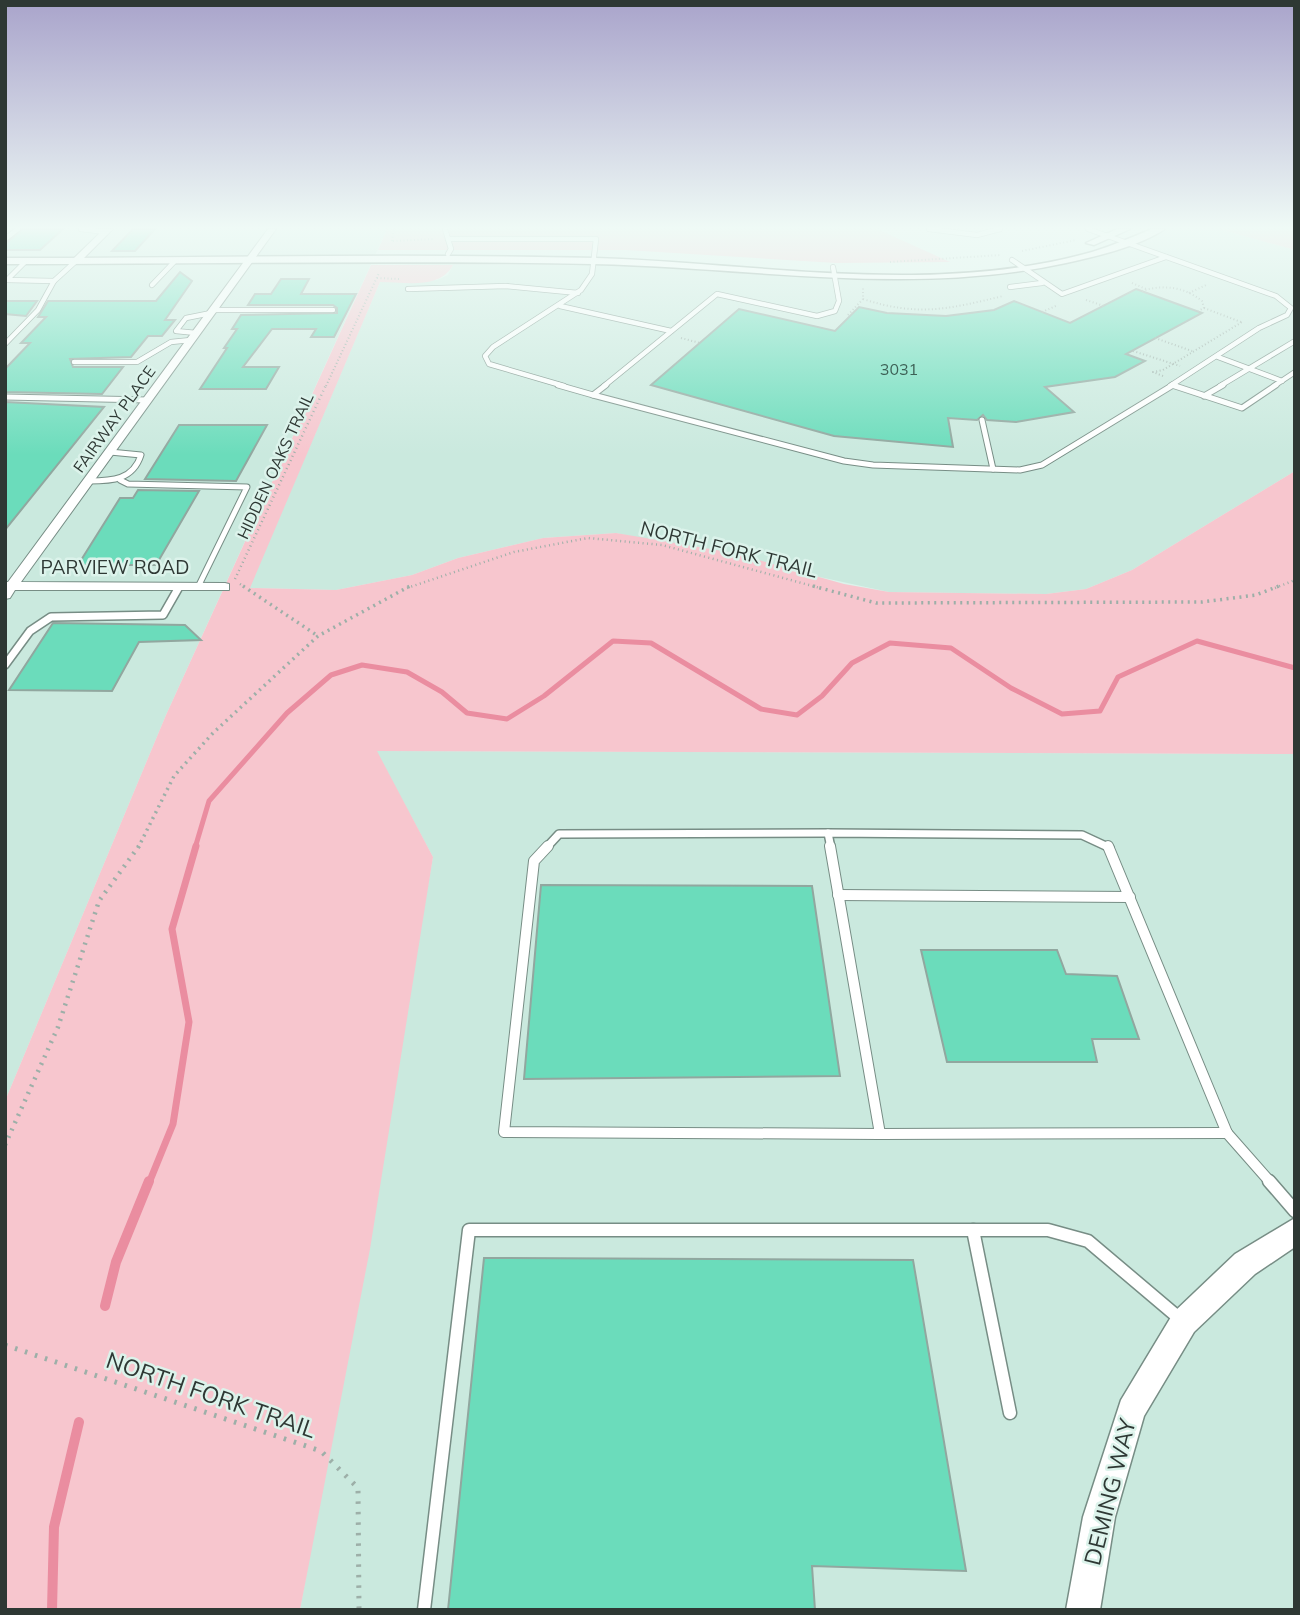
<svg xmlns="http://www.w3.org/2000/svg" width="1300" height="1615" font-family="Mulish,sans-serif">
<rect width="100%" height="100%" fill="#dcf3eb"/>
<g fill="#cae9de">
<polygon points="5,229 387,229 166,715 5,1101"/>
<polygon points="1169,229 1219,229 1295,250 1295,471 1132,570 1086,589 1046,594 889,592 616,533 543,538 458,558 412,575 336,590 249,588 380,282 437,280 448,275 453,265 633,265 871,279 980,275 1097,256 1137,244"/>
<polygon points="376,751 1295,754 1295,1610 300,1610 433,857"/>
</g>
<g fill="#f7c6ce">
<polygon points="387,229 877,229 950,262 836,263 626,250 378,250"/>
<polygon points="1219,229 1295,229 1295,250"/>
<path d="M371,265H453C440,290 404,282 380,282L250,588L336,590L412,575L458,558L543,538L616,533L734,553L844,584L889,592L1046,594L1086,589L1132,570L1295,471V754L377,751L433,857L370,1249L300,1610H5V1101L166,715Z"/>
</g>
<g fill="none" stroke-linecap="round" stroke-linejoin="round">
<polyline stroke="#ea8da0" stroke-width="5" points="195,848 209,801 287,713 331,675 362,665 407,672 442,692 467,713 507,719 544,696 613,641 651,643 761,709 797,715 822,696 852,663 890,643 951,648 1011,688 1062,714 1100,711 1118,677 1197,641 1295,668"/>
<polyline stroke="#ea8da0" stroke-width="7" points="149,1183 173,1124 189,1022 172,929 196,846"/>
<g stroke="#ea8da0" stroke-width="10">
<polyline points="105,1306 116,1262 149,1181"/>
<polyline points="52,1610 54,1527 79,1422"/>
</g>
</g>
<g fill="#6bdcbb" stroke="#91a79f" stroke-width="2">
<polygon points="23,229 63,229 40,250 5,250 5,244"/>
<polygon points="133,229 155,229 135,251 112,251"/>
<polygon points="180,272 192,281 165,320 175,320 162,336 148,336 131,357 70,359 73,367 123,367 102,394 5,392 5,369 30,343 21,343 46,317 38,317 48,301 156,301"/>
<polygon points="281,279 309,279 301,294 356,294 334,337 311,337 316,329 272,329 243,367 279,367 266,389 200,389 227,348 224,348 237,329 232,329 241,315 337,313 337,308 333,305 248,305 255,294 271,294"/>
<polygon points="1136,289 1202,313 1126,354 1145,361 1115,377 1045,387 1074,412 1016,422 987,420 983,415 977,420 948,418 953,447 834,436 651,385 739,309 835,331 859,307 887,313 946,316 994,310 1014,301 1070,323"/>
<polygon points="5,301 37,301 26,316 5,314"/>
<polygon points="5,402 104,407 5,530"/>
<polygon points="179,425 267,425 236,481 145,479"/>
<polygon points="138,490 199,491 156,565 78,565 120,498 133,498"/>
<polygon points="53,623 185,625 201,640 139,642 112,691 9,690"/>
<polygon points="541,885 812,886 840,1076 524,1079"/>
<polygon points="921,950 1057,950 1066,974 1117,976 1139,1039 1092,1039 1097,1062 947,1062"/>
<polygon points="484,1258 913,1260 966,1571 812,1566 815,1610 448,1610"/>
</g>
<g fill="none" stroke-linecap="round" stroke-linejoin="round">
<g stroke="#778d85" stroke-width="6">
<g id="service-far4">
<polyline points="81,229 106,232"/>
<polyline points="445,229 451,249 448,254"/>
<polyline points="929,229 977,235 1000,229"/>
<polyline points="1088,229 1276,296 1291,308 1287,315 1259,328 1170,386"/>
<polyline points="5,239 18,229"/>
<polyline points="448,239 596,239 592,274 581,290 493,347 485,356 489,364 564,386"/>
<polyline points="1012,260 1062,294 1166,257"/>
<polyline points="26,261 7,280 54,281 76,261"/>
<polyline points="152,285 174,262"/>
<polyline points="1010,287 1042,283"/>
<polyline points="408,289 506,286 578,293"/>
<polyline points="560,306 671,331"/>
<polyline points="213,310 333,310"/>
<polyline points="196,333 176,331 186,318 211,313"/>
<polyline points="5,344 38,310 54,281"/>
<polyline points="1218,357 1282,381"/>
<polyline points="74,362 137,362 171,342 191,340"/>
<polyline points="1172,385 1176,386"/>
<polyline points="604,386 717,294 817,316 835,311 839,301 833,267"/>
<polyline points="1220,386 1295,341"/>
<polyline points="1274,386 1295,372"/>
</g>
</g>
<g stroke="#778d85" stroke-width="7">
<g id="service-far3">
<polyline points="558,385 593,395"/>
<polyline points="606,385 593,395 844,461 873,465 1020,470 1042,465 1173,385"/>
<polyline points="1172,385 1242,408 1276,385"/>
<polyline points="1204,396 1223,385"/>
<polyline points="5,397 148,400"/>
<polyline points="982,420 993,469"/>
<polyline points="120,480 128,484 247,487 198,587"/>
<path d="M89,481C112,481 133,480 141,455L110,452"/>
</g>
</g>
<g stroke="#778d85" stroke-width="10">
<g id="service-far2">
<polyline points="5,665 30,631 51,617 163,615 179,587"/>
<polyline points="546,848 559,834 828,833"/>
<polyline points="831,848 828,833 1082,835 1110,848"/>
</g>
</g>
<g stroke="#778d85" stroke-width="12">
<g id="service-far1">
<polyline points="548,846 534,861 504,1132 880,1134"/>
<polyline points="830,846 880,1134 1227,1133"/>
<polyline points="1108,846 1227,1133"/>
<polyline points="838,895 1130,897"/>
<polyline points="1227,1133 1271,1183"/>
</g>
</g>
<g stroke="#778d85" stroke-width="15">
<g id="service">
<polyline points="1269,1181 1295,1211"/>
<polyline points="973,1230 1010,1413"/>
<polyline points="424,1610 469,1230 1048,1230 1088,1241 1179,1318"/>
</g>
</g>
<g stroke="#778d85" stroke-width="2">
<g id="minor">
<polygon points="104,229 113,229 79,263 73,263 73,259"/>
<polygon points="268,229 276,229 21,582 225,583 229,584 229,590 15,590 10,598 5,599 5,582 8,582"/>
</g>
</g>
<g stroke="#778d85" stroke-width="3">
<g id="tertiary">
<polygon points="1117,229 1130,229 1094,245 1086,243"/>
<path d="M1152,229H1165C1137,247 1098,256 1066,263C909,297 750,267 592,264C397,260 201,264 5,264V258C202,258 399,253 596,258C759,263 932,297 1092,252C1112,246 1132,237 1152,229Z"/>
<polygon points="1295,1218 1295,1247 1255,1274 1194,1332 1144,1416 1115,1517 1100,1610 1066,1610 1083,1517 1121,1400 1174,1312 1235,1254"/>
</g>
</g>
<g stroke="#9dafa8" stroke-width="2" stroke-dasharray="1 2.5" stroke-linecap="butt">
<polyline points="392,241 394,229"/>
<polyline points="393,241 435,239"/>
<polyline points="1022,251 1076,240"/>
<polyline points="890,262 1001,255"/>
<polyline points="377,278 399,279"/>
<polyline points="1132,283 1146,289"/>
<path d="M1142,291C1163,284 1185,287 1202,301L1204,308L1198,311"/>
<polyline points="1189,293 1206,285"/>
<path d="M863,299C918,317 949,309 1003,296"/>
<polyline points="1086,300 1104,306"/>
<polyline points="1204,308 1241,322"/>
<polyline points="1042,312 1058,305"/>
<polyline points="848,315 863,299 863,287"/>
<polyline points="681,338 700,343"/>
<polyline points="1155,338 1192,351"/>
<polyline points="1133,351 1180,366"/>
<polyline points="1163,376 1153,372 1163,370 1242,322"/>
<polyline points="326,386 379,273"/>
</g>
<g stroke="#9dafa8" stroke-width="2.5" stroke-dasharray="1 3.5" stroke-linecap="butt">
<polyline points="235,579 326,385"/>
<polyline points="240,584 246,588"/>
<polyline points="407,588 514,552 588,538 662,545 820,588"/>
<polyline points="1275,588 1295,580"/>
</g>
<g stroke="#9dafa8" stroke-width="3.5" stroke-dasharray="2 4.5" stroke-linecap="butt">
<polyline points="243,586 318,636"/>
<polyline points="813,586 876,603 1202,602 1256,595 1279,586"/>
<polyline points="138,848 174,776 213,733 318,636 410,586"/>
</g>
<polyline stroke="#9dafa8" stroke-width="4.5" stroke-dasharray="2 6" stroke-linecap="butt" points="5,1145 58,1027 99,901 139,846"/>
<polyline stroke="#9dafa8" stroke-width="5" stroke-dasharray="2.5 8" stroke-linecap="butt" points="5,1345 321,1451 358,1488 359,1610"/>
<use href="#service-far4" stroke="#fff" stroke-width="4.5"/>
<use href="#service-far3" stroke="#fff" stroke-width="5"/>
<use href="#service-far2" stroke="#fff" stroke-width="7"/>
<use href="#service-far1" stroke="#fff" stroke-width="10"/>
<use href="#service" stroke="#fff" stroke-width="12"/>
<use href="#minor" fill="#fff" fill-rule="evenodd"/>
<use href="#tertiary" fill="#fff" fill-rule="evenodd"/>
</g>
<linearGradient id="sky" x2="0" y2="1"><stop stop-color="#a9a4cb"/><stop offset="0.5" stop-color="#effaf6"/><stop offset="1" stop-color="#effaf6" stop-opacity="0"/></linearGradient>
<rect width="1300" height="455" fill="url(#sky)"/>
<g text-anchor="middle" stroke-width="5" stroke-linejoin="round" paint-order="stroke">
<g font-size="16" fill="#3d6156">
<text x="899" y="375">3031</text>
</g>
<g font-size="16" fill="#2e3834" stroke="#dcf3eb">
<text transform="translate(114 419) rotate(-54)" y="6">FAIRWAY PLACE</text>
<text transform="translate(275 466) rotate(-65)" y="6">HIDDEN OAKS TRAIL</text>
</g>
<g font-size="19" fill="#2e3834" stroke="#dcf3eb">
<text transform="translate(729 549) rotate(14)" y="7">NORTH FORK TRAIL</text>
<text x="115" y="574">PARVIEW ROAD</text>
</g>
<g font-size="23" fill="#2e3834" stroke="#dcf3eb">
<text transform="translate(211 1395) rotate(19)" y="8">NORTH FORK TRAIL</text>
<text transform="translate(1110 1492) rotate(-76)" y="8">DEMING WAY</text>
</g>
</g>
<rect width="1300" height="1615" fill="none" stroke="#2e3834" stroke-width="14"/>
</svg>
